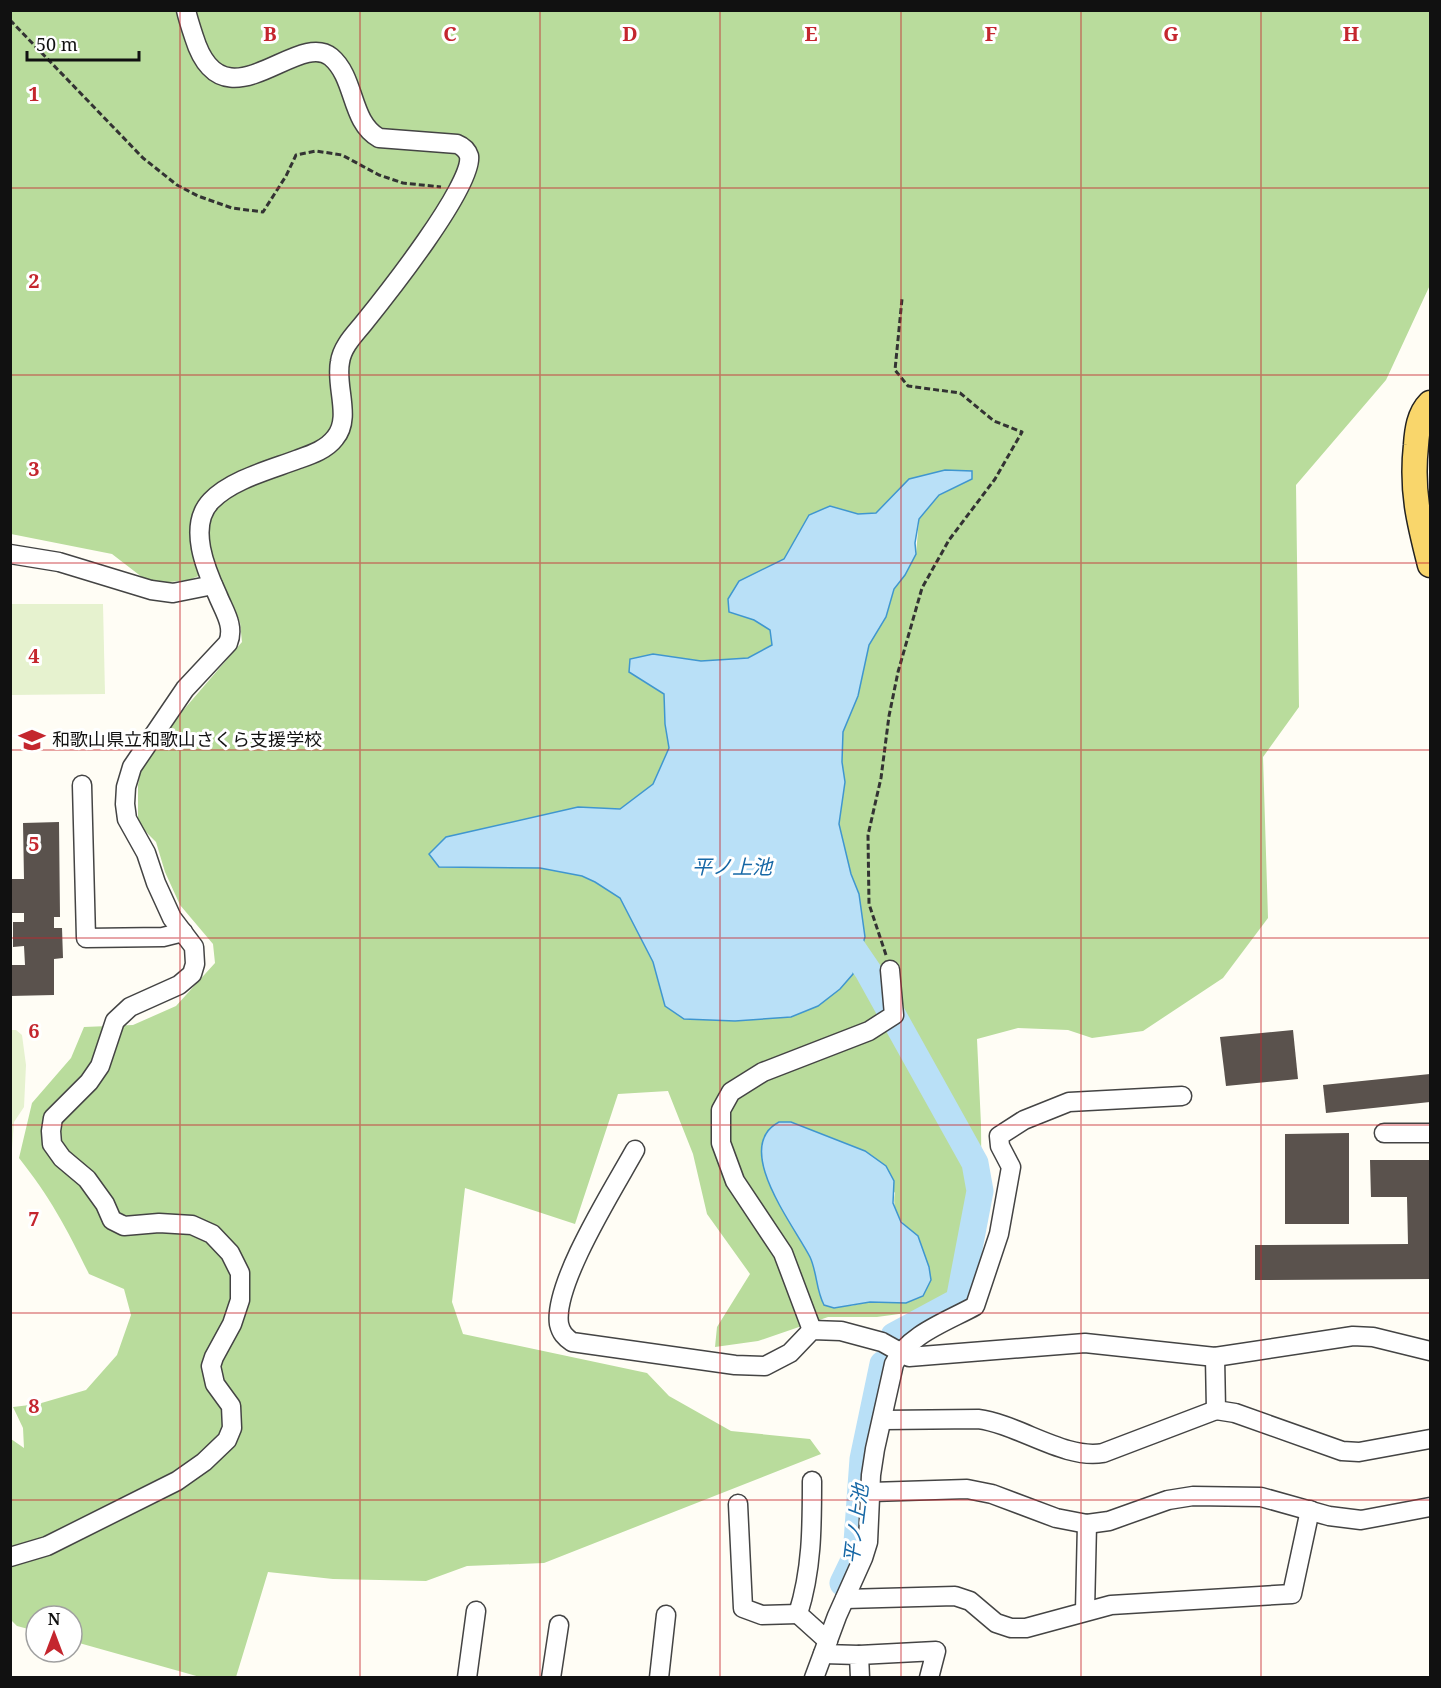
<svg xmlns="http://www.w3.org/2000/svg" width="1441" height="1688" font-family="'Noto Serif','Noto Sans JP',serif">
<rect width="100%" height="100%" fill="#fffdf5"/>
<path fill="#b9dc9c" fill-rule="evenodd" d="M11,11H1430V285L1386,380L1296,485L1299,707L1263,757L1268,918L1223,978L1143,1031L1092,1038L1068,1030L1018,1028L977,1039L981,1125L982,1234L950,1307L877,1317H828L758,1341L715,1347L717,1327L750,1274L707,1214L693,1154L668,1091L618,1094L575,1224L465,1188L452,1302L463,1334L647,1373L669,1396L731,1431L810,1439L821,1454L544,1563L467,1566L426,1581L333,1579L268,1572L236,1677H200L72,1641V1616H36V1631L17,1626L11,1620V1439L24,1448L23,1428L13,1407L38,1404L86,1390L117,1355L131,1315L124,1289L89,1274C67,1229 50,1197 19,1158L32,1103L71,1058L84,1027L133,1025L176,1006L215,963L213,944L180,905L165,872L156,842L138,824V785L142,765L167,729L242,642L240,622L215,569L189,580L151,584L112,554L11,534ZM909,479H971L939,495L919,519L916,554L905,575L894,589L886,617L869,645L858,696L843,732L842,762L845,782L839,824L851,874L859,894L858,956L853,974L840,989L735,1021L684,1019L665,1006L653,962L620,898L595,882L582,876L540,868L439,867L524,820L578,807L620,809L653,784L669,748L665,724L664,694L629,672L653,654L701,661L748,658L772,645L770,630L754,620L730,612L784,559L795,541L830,506L858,514L876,513ZM779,1122H791L865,1151L895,1193C891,1214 903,1224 918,1236L883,1303L870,1302L850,1306L816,1275L811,1259L790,1222Z"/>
<g fill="#e6f2cf">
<polygon points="11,604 103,604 105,694 11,695"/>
<polygon points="11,1030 16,1030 22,1035 26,1065 24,1107 14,1122 11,1162"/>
</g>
<g fill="#b9e0f7" stroke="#3f96cf" stroke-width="1.5">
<polygon points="945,470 972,471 972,479 939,495 919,519 915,543 916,554 905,575 894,589 886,617 869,645 858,696 843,732 842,762 845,782 839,824 851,874 859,894 865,937 853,974 840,989 818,1006 791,1017 735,1021 684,1019 665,1006 653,962 620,898 595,882 582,876 540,868 439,867 429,854 446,837 578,807 620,809 653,784 669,748 665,724 664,694 629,672 630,659 653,654 701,661 748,658 772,645 770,630 754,620 729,612 728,599 739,581 784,559 809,515 830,506 858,514 876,513 909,479"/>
<path d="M779,1122H791L865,1151L886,1166L894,1181L893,1203L901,1222L918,1236L929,1267L931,1280L923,1296L906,1303L870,1302L834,1308L824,1305C816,1290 817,1272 810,1257C795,1227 731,1147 779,1122Z"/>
</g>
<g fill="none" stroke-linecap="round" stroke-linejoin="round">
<g stroke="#b9e0f7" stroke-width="27">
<polyline points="838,927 868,971 975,1163 980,1191 959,1301 894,1336"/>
<polyline points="843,1583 856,1556 863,1459 883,1364"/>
</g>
</g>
<g fill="#5a524d">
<polygon points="59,822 60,917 54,917 54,928 62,928 63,958 54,959 54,995 10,996 10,965 25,965 24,946 13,947 13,922 24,922 24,913 10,913 10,879 24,879 23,823"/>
<polygon points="1293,1030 1298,1079 1226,1086 1220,1037"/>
<polygon points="1430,1074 1430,1102 1326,1113 1323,1085"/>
<polygon points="1349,1133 1349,1224 1285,1224 1285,1134"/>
<polygon points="1370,1160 1430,1160 1430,1279 1255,1280 1255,1245 1408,1244 1407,1197 1371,1197"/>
</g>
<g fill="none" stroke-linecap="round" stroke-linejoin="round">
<g stroke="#444" stroke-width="21">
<g id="minor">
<polyline points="10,554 59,562 151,590 173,593 213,585"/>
<polyline points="82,785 86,938 163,937 183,932"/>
<polyline points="1384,1133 1430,1133"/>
<path d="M635,1150C614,1188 553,1284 559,1324C561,1333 565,1337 572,1342L735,1365L765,1366L790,1353L812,1330L841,1331L882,1342L909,1357L1085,1343L1215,1357L1353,1336L1373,1337L1430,1351"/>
<polyline points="812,1330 783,1253 735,1181 721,1143 721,1110 731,1092 763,1072 869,1031 894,1015 890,970"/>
<polyline points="1215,1357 1216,1410 1235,1413 1342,1451 1359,1452 1430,1439"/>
<path d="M883,1420L978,1419C1018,1424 1065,1460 1103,1453L1216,1410"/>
<path d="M812,1481C812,1527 812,1570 798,1614L828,1641"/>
<polyline points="871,1492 967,1489 992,1494 1056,1518 1087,1524 1109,1521 1168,1500 1193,1496 1261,1497 1329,1516 1361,1520 1430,1507"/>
<polyline points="738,1504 743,1608 762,1615 798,1614"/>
<path d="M10,1557L47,1546L177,1481L204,1462L227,1440L232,1428L231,1406L215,1384L211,1366L214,1357L232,1324L240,1300V1273L230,1253L212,1234L192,1225L159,1223L124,1226L112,1220L105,1204L87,1179L62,1158L52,1144L51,1131L53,1118L89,1082L100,1066L115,1021L130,1007L179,985L192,974L195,964L194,947L172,918L156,883L146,853L127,819L125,804L126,787L132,767L185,689L228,643C235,626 224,611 218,596C206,570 187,526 211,501C231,480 269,470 296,460C310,455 326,450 335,438C352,418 335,386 340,362C342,347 354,335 363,324C384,298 474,185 469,156C467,150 462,146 457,144L379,138C350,122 356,78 331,57C297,29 223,131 194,37C191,28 188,19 186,10"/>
<polyline points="845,1599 955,1596 970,1601 996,1623 1011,1628 1026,1628 1111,1605 1292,1594 1310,1510"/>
<polyline points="1085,1611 1087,1524"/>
<polyline points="823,1654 859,1655 860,1678"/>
<polyline points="859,1655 936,1651 929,1678"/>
<polyline points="467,1678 476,1611"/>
<polyline points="551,1678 559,1625"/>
<polyline points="659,1678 666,1615"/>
<path d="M814,1678L837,1616L863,1558L868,1542L871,1475L875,1449L894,1364C907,1335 948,1321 975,1306L999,1234L1011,1167L1000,1146L999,1136L1024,1120L1069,1102L1182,1096"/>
</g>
</g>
<g stroke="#222" stroke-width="27">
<path id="major" d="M1430,403C1419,414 1417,430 1416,445C1411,491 1419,522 1430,565"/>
</g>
<g stroke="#333" stroke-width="3" stroke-dasharray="6 3" stroke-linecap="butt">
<polyline points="10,20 143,158 177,185 198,196 232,208 263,212 286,176 296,155 316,151 342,155 379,175 403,183 441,187"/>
<polyline points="886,955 869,904 868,835 881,778 889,716 898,672 922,588 949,540 995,479 1022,432 994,421 960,393 908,386 895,370 902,299"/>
</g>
<use href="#minor" stroke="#fff" stroke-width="18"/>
<use href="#major" stroke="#f9d66b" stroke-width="24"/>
</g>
<path fill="none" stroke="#c4262e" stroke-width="1.5" stroke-opacity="0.55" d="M180,10V1678M360,10V1678M540,10V1678M720,10V1678M901,10V1678M1081,10V1678M1261,10V1678M10,188H1430M10,375H1430M10,563H1430M10,750H1430M10,938H1430M10,1125H1430M10,1313H1430M10,1500H1430"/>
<defs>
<g id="school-bare" transform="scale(2.07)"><path d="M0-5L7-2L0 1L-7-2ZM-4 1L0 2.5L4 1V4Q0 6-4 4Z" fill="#c4262e" stroke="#fff" stroke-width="2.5" paint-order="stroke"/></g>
</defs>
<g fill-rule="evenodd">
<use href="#school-bare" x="32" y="740"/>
</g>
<g text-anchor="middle" stroke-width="6" stroke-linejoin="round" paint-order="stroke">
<g font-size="18" fill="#111" stroke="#fff" text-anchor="start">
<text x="52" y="746">和歌山県立和歌山さくら支援学校</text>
</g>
<g font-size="20" font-style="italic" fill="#1768a6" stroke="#fff">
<text x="732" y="874">平ノ上池</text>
<text transform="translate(856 1524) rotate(-83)" y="7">平ノ上池</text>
</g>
</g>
<g font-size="20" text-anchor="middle" font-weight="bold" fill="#c4262e" stroke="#fff" stroke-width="6" stroke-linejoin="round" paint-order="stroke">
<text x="270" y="41">B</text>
<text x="450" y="41">C</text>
<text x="630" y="41">D</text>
<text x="811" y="41">E</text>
<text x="991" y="41">F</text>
<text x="1171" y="41">G</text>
<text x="1351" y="41">H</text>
<text x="34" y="101">1</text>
<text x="34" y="288">2</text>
<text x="34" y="476">3</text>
<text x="34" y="663">4</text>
<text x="34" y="851">5</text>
<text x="34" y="1038">6</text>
<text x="34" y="1226">7</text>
<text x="34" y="1413">8</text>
</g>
<rect width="1441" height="1688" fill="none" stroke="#111111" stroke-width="24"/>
<g transform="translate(54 1634)"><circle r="28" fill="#ffffff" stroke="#a0a0a0" stroke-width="1.5"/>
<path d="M0-4.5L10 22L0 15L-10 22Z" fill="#c4262e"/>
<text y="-9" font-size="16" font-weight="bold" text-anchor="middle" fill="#111111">N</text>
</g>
<path d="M27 51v9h112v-9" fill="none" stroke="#111111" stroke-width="3"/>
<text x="36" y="51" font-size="18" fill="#111111" stroke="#ffffff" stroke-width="4.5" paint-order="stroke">50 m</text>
</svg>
